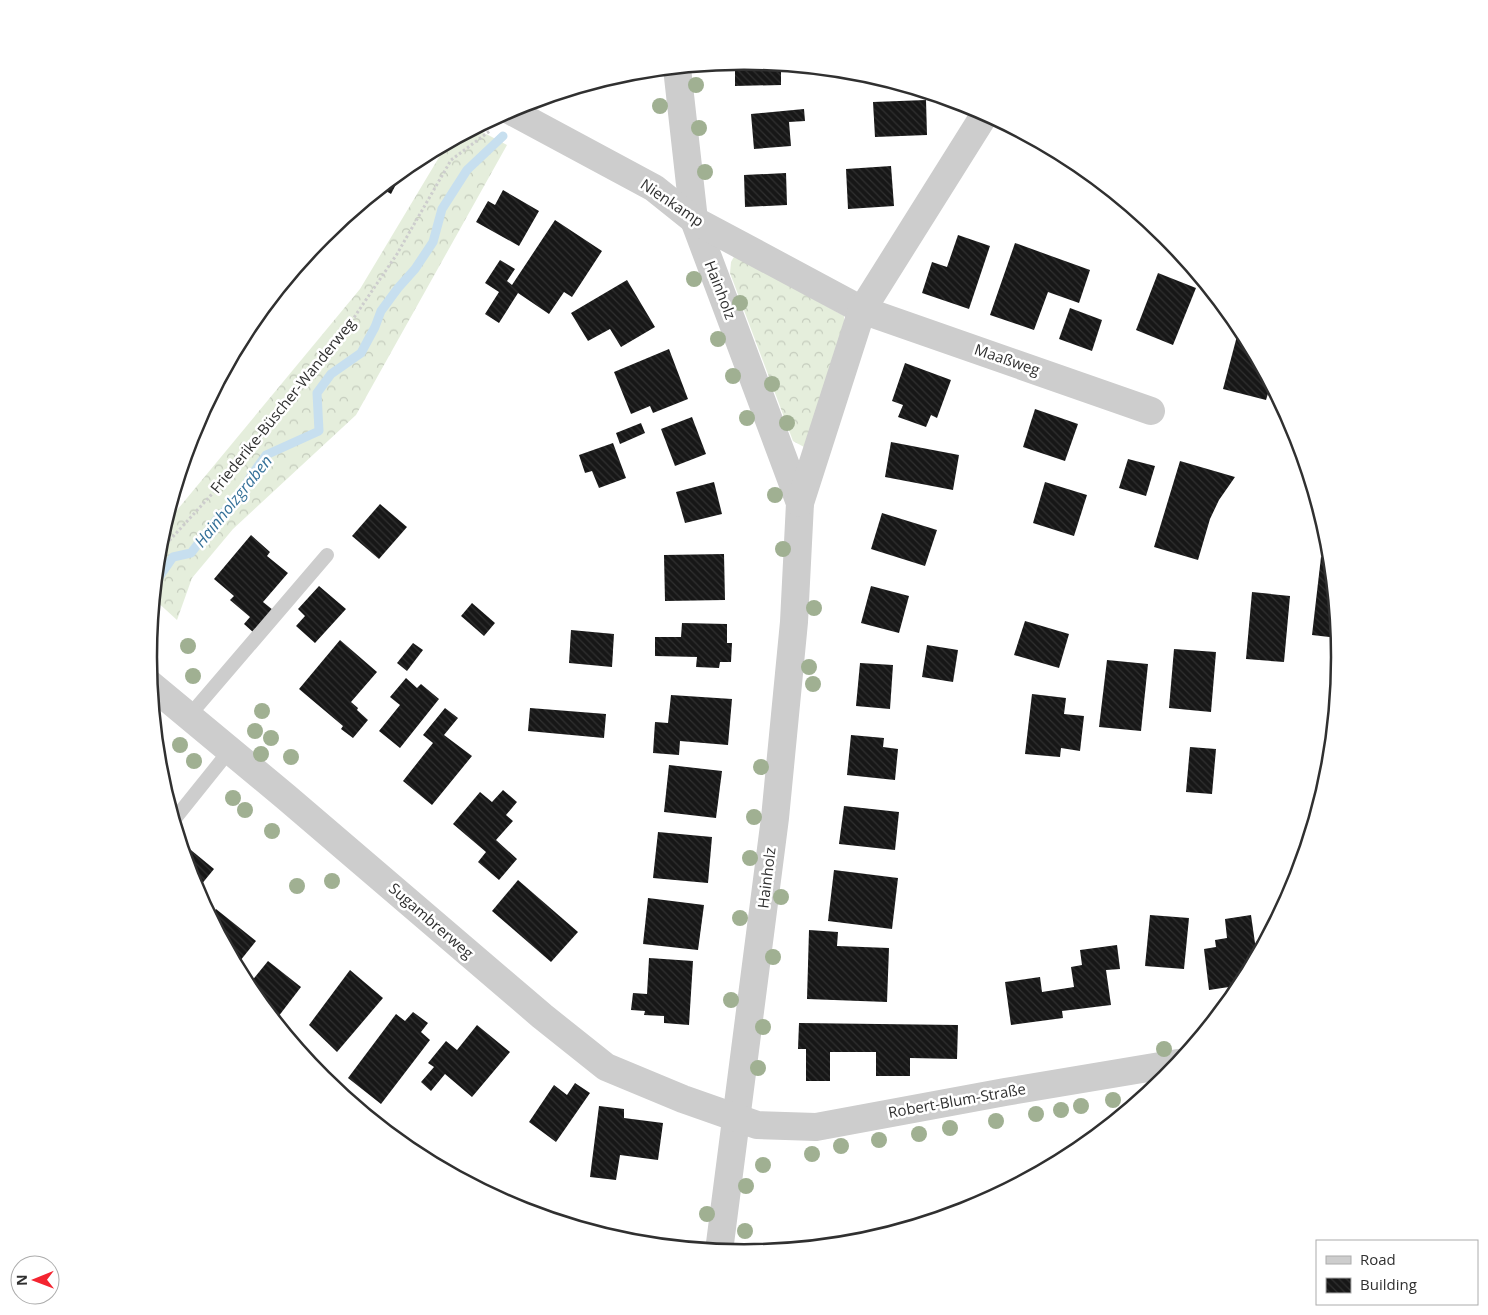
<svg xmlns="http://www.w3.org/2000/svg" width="1488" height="1315" font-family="'Open Sans',sans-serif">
<defs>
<pattern id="forest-crowns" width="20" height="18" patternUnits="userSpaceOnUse" patternTransform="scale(1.25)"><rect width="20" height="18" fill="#e5eedc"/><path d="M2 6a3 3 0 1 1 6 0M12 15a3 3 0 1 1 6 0" fill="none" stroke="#c5ccbd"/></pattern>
<pattern id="building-back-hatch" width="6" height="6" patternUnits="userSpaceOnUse" patternTransform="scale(1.25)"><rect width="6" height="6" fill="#171717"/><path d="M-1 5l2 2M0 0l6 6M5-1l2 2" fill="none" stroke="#303030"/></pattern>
</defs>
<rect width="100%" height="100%" fill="#fff"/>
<g fill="url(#forest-crowns)">
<polygon points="475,128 507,145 356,415 233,529 192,578 177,620 154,599 159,541 163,527 360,289 447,144"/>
<polygon points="735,255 844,316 845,330 804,447 793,441 730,273 731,262"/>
</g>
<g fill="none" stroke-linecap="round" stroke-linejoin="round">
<polyline stroke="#c7dfef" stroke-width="9" points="155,583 173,557 191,553 217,519 238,498 251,476 266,455 319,431 317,393 331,374 361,353 375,327 381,311 398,288 415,269 433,242 442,209 467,170 503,136"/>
</g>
<g fill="url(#building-back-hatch)">
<polygon points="744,61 781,65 781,85 735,86 735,62"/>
<polygon points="579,88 574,96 566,92"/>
<polygon points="926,100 927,135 875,137 873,102"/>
<polygon points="804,109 805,121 789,122 791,146 754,149 751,114"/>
<polygon points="891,166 894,206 848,209 846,169"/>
<polygon points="404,169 391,194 381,188 403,170"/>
<polygon points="786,173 787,205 745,207 744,175"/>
<polygon points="503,190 539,211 519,246 476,222 488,201 495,205"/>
<polygon points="555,220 602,251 572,297 564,292 549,314 518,293 499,323 485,314 499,292 485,283 500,260 515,269 507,281 512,285"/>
<polygon points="958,235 990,246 969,309 922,293 932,262 947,267"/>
<polygon points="1015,243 1090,270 1079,303 1048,292 1034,330 990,315"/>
<polygon points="1158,273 1196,288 1173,345 1136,330"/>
<polygon points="627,280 655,327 621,347 610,329 588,341 571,313"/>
<polygon points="1070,308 1102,320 1092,351 1059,339"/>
<polygon points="1237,336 1246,339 1271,384 1266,400 1223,389"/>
<polygon points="669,349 688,399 653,413 650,406 631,414 614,372"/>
<polygon points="905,363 951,380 937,418 931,415 926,427 898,417 903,405 892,401"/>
<polygon points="1035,409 1078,424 1065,461 1023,447"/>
<polygon points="692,417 706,454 675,466 661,429"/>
<polygon points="641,423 645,433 620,444 616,433"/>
<polygon points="891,442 959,455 953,490 885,477"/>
<polygon points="613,443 626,478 599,488 592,471 585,473 579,455"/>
<polygon points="1128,459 1155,466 1146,496 1119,488"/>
<polygon points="1180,461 1235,477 1219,500 1210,519 1198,560 1154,547"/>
<polygon points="182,466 187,471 177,483"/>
<polygon points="714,482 722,514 685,523 676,492"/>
<polygon points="1045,482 1087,495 1074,536 1033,523"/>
<polygon points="380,504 407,527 379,559 352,536"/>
<polygon points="882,513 937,530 925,566 871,549"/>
<polygon points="251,535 270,552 267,556 288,573 263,602 273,610 254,633 244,624 250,617 230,600 234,596 214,579"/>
<polygon points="724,554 725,600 665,601 664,555"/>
<polygon points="1321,557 1330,558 1338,638 1312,635"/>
<polygon points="319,586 346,609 315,643 296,626 305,616 298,609"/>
<polygon points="871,586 909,596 899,633 861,623"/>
<polygon points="1252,592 1290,596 1284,662 1246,659"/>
<polygon points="472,603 495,623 484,636 461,616"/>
<polygon points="1025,621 1069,634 1059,668 1014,655"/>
<polygon points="682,623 727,624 727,643 732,643 731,662 720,662 719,668 696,667 697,657 655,656 655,637 681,637"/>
<polygon points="571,630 614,634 612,667 569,663"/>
<polygon points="340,640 377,672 351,702 358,708 357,710 368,720 353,738 341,729 343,726 299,689"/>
<polygon points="413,643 423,650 407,671 397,663"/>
<polygon points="927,645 958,650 953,682 922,677"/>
<polygon points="1174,649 1216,652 1211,712 1169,708"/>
<polygon points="1107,660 1148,664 1141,731 1099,727"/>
<polygon points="860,663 893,665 890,709 856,706"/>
<polygon points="406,678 417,688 421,684 439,699 400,748 379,731 400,705 390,697"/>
<polygon points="1032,694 1066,698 1064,714 1084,716 1080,751 1061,748 1060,757 1025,754"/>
<polygon points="671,695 732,699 728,745 680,741 679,755 653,753 655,722 668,723"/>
<polygon points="445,708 458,718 444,735 472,756 432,805 403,781 433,743 423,735"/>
<polygon points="530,708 606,714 604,738 528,731"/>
<polygon points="851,735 884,738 883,747 898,749 895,780 847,775"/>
<polygon points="1190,747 1216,749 1212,794 1186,792"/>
<polygon points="669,765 722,771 716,818 664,812"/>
<polygon points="503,790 517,802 506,815 513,821 496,840 517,859 499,880 478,862 486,852 453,824 480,792 492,802"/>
<polygon points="844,806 899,812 895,850 839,844"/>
<polygon points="658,832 712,837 708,883 653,878"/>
<polygon points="180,841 214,869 196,891 193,885"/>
<polygon points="834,870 898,878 892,929 828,921"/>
<polygon points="518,880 578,932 551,962 492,911"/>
<polygon points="648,898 704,905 698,950 643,944"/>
<polygon points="216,909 256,941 236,966 210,917"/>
<polygon points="1150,915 1189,918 1184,969 1145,966"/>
<polygon points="1251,915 1257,957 1253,964 1248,965 1249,972 1242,985 1209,990 1204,949 1216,947 1215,940 1227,938 1225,919"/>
<polygon points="809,930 838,932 837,946 889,948 887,1002 807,999"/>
<polygon points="1117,945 1120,969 1106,970 1111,1005 1062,1011 1063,1018 1011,1025 1005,982 1040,977 1042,992 1074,987 1071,967 1082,965 1080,950"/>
<polygon points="649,958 693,961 689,1025 664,1023 664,1016 644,1015 645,1011 631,1010 633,993 647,994"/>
<polygon points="268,961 301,987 275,1021 247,987"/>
<polygon points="350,970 383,998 337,1052 309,1025"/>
<polygon points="413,1012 428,1023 421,1032 430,1040 381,1104 348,1078 396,1014 405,1021"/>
<polygon points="799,1023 958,1025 957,1059 910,1058 910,1076 876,1076 876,1052 830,1052 830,1081 806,1081 806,1049 798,1049"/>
<polygon points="477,1025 510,1052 472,1097 445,1074 431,1091 421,1082 434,1067 428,1063 446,1041 457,1050"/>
<polygon points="575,1083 590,1093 556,1142 529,1122 554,1085 567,1095"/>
<polygon points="599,1106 624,1109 624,1118 663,1123 658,1160 620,1155 616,1180 590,1177"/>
</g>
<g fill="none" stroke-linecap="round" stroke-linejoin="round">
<polyline stroke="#cdcdcd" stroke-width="3" stroke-dasharray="2.5 2.5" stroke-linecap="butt" points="158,557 169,541 244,459 308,379 353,319 397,254 451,160 491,130"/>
<g stroke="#cdcdcd" stroke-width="14">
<polyline points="189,716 327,555"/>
<polyline points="173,821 230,750"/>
</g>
<g stroke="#cdcdcd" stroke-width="28">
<polyline points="677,68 694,220 800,503 794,622 775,818 719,1251"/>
<polyline points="509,110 654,188 694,220 862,310 1151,411"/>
<polyline points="800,503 862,310 985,114"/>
<polyline points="150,684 286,797 542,1016 606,1067 683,1099 757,1125 816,1127 1005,1092 1178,1063"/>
</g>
</g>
<g fill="#a0b092">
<circle cx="696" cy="85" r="8"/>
<circle cx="660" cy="106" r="8"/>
<circle cx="699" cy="128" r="8"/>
<circle cx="705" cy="172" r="8"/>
<circle cx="694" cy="279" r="8"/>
<circle cx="740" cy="303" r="8"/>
<circle cx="718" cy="339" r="8"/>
<circle cx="733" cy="376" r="8"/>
<circle cx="772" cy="384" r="8"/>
<circle cx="747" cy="418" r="8"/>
<circle cx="787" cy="423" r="8"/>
<circle cx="775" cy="495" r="8"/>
<circle cx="783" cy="549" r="8"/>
<circle cx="814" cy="608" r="8"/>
<circle cx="188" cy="646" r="8"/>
<circle cx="809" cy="667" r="8"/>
<circle cx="193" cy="676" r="8"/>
<circle cx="813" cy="684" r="8"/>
<circle cx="262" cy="711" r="8"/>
<circle cx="255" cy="731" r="8"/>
<circle cx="271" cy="738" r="8"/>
<circle cx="180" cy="745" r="8"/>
<circle cx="261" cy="754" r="8"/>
<circle cx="291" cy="757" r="8"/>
<circle cx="194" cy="761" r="8"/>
<circle cx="761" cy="767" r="8"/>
<circle cx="233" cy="798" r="8"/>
<circle cx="245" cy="810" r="8"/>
<circle cx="754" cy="817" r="8"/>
<circle cx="272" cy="831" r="8"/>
<circle cx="750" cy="858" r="8"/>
<circle cx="332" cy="881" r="8"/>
<circle cx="297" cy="886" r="8"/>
<circle cx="781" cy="897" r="8"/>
<circle cx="740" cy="918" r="8"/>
<circle cx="773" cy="957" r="8"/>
<circle cx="731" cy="1000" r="8"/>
<circle cx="763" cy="1027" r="8"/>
<circle cx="1164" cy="1049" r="8"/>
<circle cx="758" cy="1068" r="8"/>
<circle cx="1113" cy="1100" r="8"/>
<circle cx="1081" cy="1106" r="8"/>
<circle cx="1061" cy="1110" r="8"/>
<circle cx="1036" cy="1114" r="8"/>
<circle cx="996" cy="1121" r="8"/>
<circle cx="950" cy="1128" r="8"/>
<circle cx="919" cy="1134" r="8"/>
<circle cx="879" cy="1140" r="8"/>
<circle cx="841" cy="1146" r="8"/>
<circle cx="812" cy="1154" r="8"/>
<circle cx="763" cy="1165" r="8"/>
<circle cx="746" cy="1186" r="8"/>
<circle cx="707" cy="1214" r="8"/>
<circle cx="745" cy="1231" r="8"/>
</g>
<g text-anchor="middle" stroke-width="5" stroke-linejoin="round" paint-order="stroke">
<g font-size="15" fill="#303030" stroke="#fff">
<text transform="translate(672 203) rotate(34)" y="5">Nienkamp</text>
<text transform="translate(720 290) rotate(69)" y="5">Hainholz</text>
<text transform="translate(1007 360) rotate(19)" y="5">Maaßweg</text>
<text transform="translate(283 406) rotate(-51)" y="5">Friederike-Büscher-Wanderweg</text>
<text transform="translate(767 878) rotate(-83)" y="5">Hainholz</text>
<text transform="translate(431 921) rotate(41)" y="5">Sugambrerweg</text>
<text transform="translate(957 1101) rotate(-10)" y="5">Robert-Blum-Straße</text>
</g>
<g font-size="16" font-style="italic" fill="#367199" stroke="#fff">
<text transform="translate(233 501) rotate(-51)" y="6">Hainholzgraben</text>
</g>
</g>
<path d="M0 0H1488V1315H0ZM157 657a587 587 0 1 1 1174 0a587 587 0 1 1-1174 0Z" fill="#fff" fill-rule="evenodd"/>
<path fill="none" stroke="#303030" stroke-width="2.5" d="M157 657a587 587 0 1 1 1174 0a587 587 0 1 1-1174 0Z"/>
<rect x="1316" y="1240" width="162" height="65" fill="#ffffff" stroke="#acacac"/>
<rect x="1326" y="1256" width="25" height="8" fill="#cdcdcd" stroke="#acacac"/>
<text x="1360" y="1265" font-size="15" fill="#303030">Road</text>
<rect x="1326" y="1278" width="25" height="15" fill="url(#building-back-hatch)" stroke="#acacac"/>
<text x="1360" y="1290" font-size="15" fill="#303030">Building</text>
<g transform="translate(35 1280) rotate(269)"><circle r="24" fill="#ffffff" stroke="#acacac"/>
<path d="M0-4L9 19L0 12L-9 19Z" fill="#f42430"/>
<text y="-8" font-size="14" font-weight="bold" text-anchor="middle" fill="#303030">N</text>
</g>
</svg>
